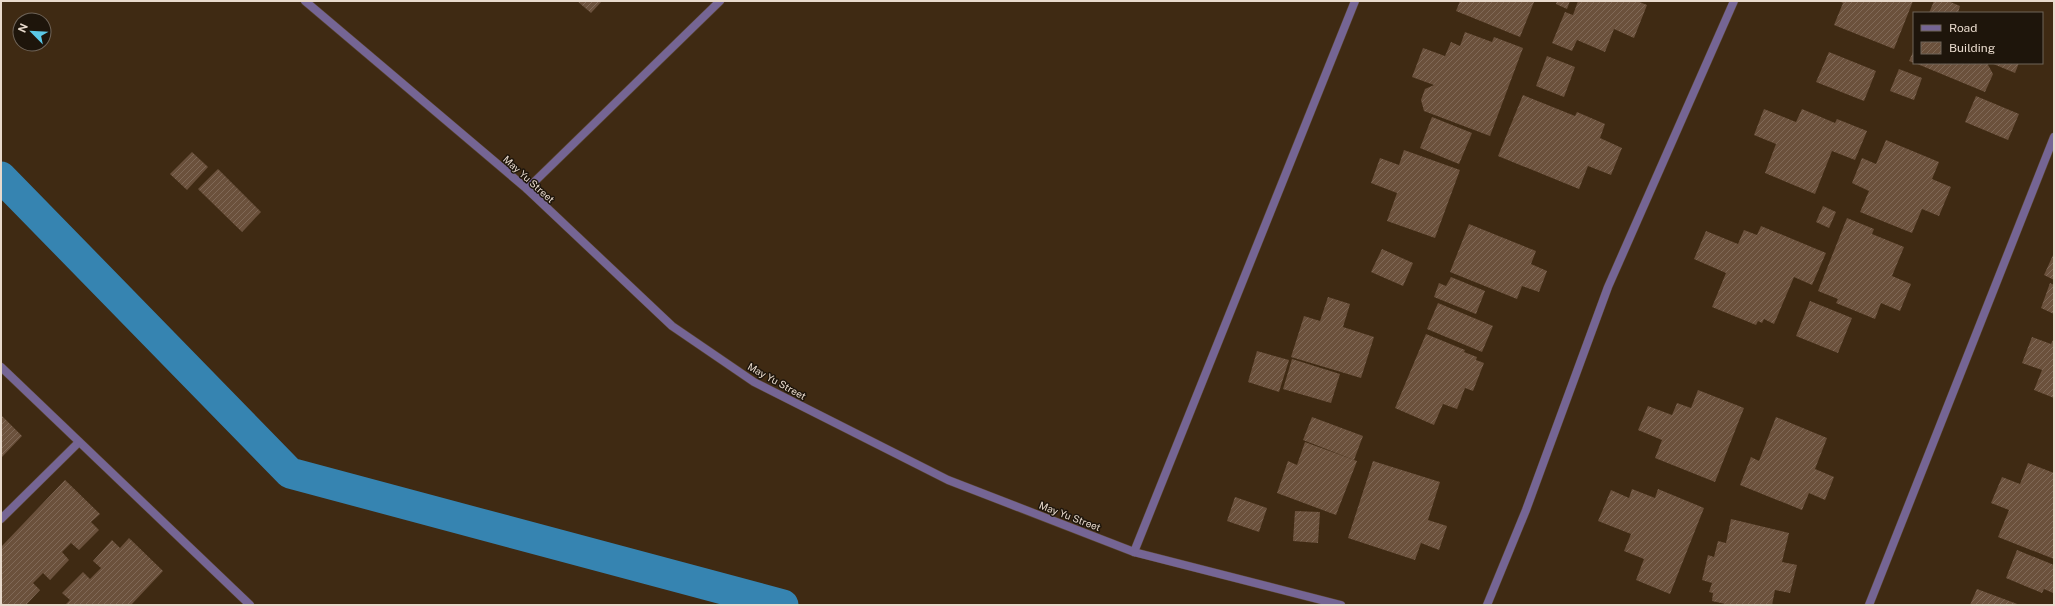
<svg xmlns="http://www.w3.org/2000/svg" width="2055" height="606" font-family="'Public Sans',sans-serif">
<defs>
<pattern id="building-hatch" width="6" height="6" patternUnits="userSpaceOnUse"><rect width="6" height="6" fill="#6b513c"/><path d="M-1 1l2-2M0 6l6-6M5 7l2-2" fill="none" stroke="#806957"/></pattern>
</defs>
<rect width="100%" height="100%" fill="#3f2a13"/>
<g fill="none" stroke-linecap="round" stroke-linejoin="round">
<polyline stroke="#3684b1" stroke-width="31" points="1,177 290,473 783,605"/>
</g>
<g fill="url(#building-hatch)">
<polygon points="577,1 602,1 591,13"/>
<polygon points="1460,1 1531,1 1534,2 1520,37 1456,11"/>
<polygon points="1557,1 1570,1 1567,9 1556,4"/>
<polygon points="1578,1 1637,1 1647,5 1634,38 1614,29 1605,52 1577,40 1572,51 1552,43 1565,12 1573,15"/>
<polygon points="1839,1 1913,1 1894,49 1834,25 1843,3"/>
<polygon points="1934,1 1948,1 1960,6 1958,13 1929,13"/>
<polygon points="1465,32 1492,42 1494,37 1523,48 1490,136 1424,111 1421,100 1425,89 1434,85 1412,77 1423,48 1445,56 1451,42 1460,46"/>
<polygon points="1914,50 1914,63 1909,61"/>
<polygon points="1829,52 1876,71 1864,101 1816,82"/>
<polygon points="1547,56 1575,67 1564,97 1536,86"/>
<polygon points="1915,63 1987,63 1993,74 1985,92"/>
<polygon points="1991,63 2019,63 2015,73"/>
<polygon points="1899,69 1922,78 1914,100 1890,91"/>
<polygon points="1523,95 1575,116 1577,112 1605,124 1600,138 1622,148 1611,175 1588,166 1579,189 1498,156"/>
<polygon points="1976,96 2019,114 2008,140 1965,122"/>
<polygon points="1764,109 1796,122 1802,109 1835,123 1837,119 1867,131 1855,160 1832,151 1815,194 1765,173 1776,144 1754,135"/>
<polygon points="1432,117 1472,133 1459,164 1420,148"/>
<polygon points="1886,140 1939,162 1932,179 1951,187 1939,216 1922,209 1912,233 1860,212 1869,191 1852,183 1862,158 1876,164"/>
<polygon points="1404,150 1460,170 1435,238 1387,221 1397,193 1371,183 1380,158 1399,165"/>
<polygon points="192,152 208,167 187,190 170,174"/>
<polygon points="218,169 261,212 242,232 198,189"/>
<polygon points="1823,206 1836,212 1829,228 1816,222"/>
<polygon points="1847,218 1874,229 1872,234 1904,247 1892,276 1911,284 1900,311 1881,303 1875,319 1836,303 1838,299 1818,291"/>
<polygon points="1469,224 1536,251 1531,264 1547,271 1539,292 1522,286 1517,299 1450,272"/>
<polygon points="1761,226 1826,253 1812,285 1794,277 1774,324 1764,319 1762,323 1758,321 1756,325 1712,307 1726,273 1694,259 1706,231 1738,244 1744,230 1757,235"/>
<polygon points="1382,249 1413,263 1403,286 1371,272"/>
<polygon points="2054,253 2054,280 2044,275"/>
<polygon points="1451,277 1485,291 1476,314 1434,297 1439,283 1446,286"/>
<polygon points="2050,283 2054,285 2054,314 2041,308"/>
<polygon points="1328,297 1350,304 1343,327 1374,337 1361,378 1291,357 1304,316 1320,321"/>
<polygon points="1810,301 1852,318 1838,353 1796,336"/>
<polygon points="1438,303 1493,326 1482,352 1427,329"/>
<polygon points="1426,334 1465,350 1464,352 1477,357 1476,360 1484,363 1473,391 1465,388 1457,409 1443,404 1434,425 1395,408"/>
<polygon points="2032,337 2051,344 2054,338 2054,398 2034,390 2042,370 2022,363"/>
<polygon points="1257,351 1289,360 1279,392 1248,382"/>
<polygon points="1292,359 1340,374 1331,403 1283,389"/>
<polygon points="1698,390 1744,408 1715,482 1655,458 1662,440 1638,430 1648,406 1672,415 1677,403 1691,408"/>
<polygon points="1,415 22,436 1,458"/>
<polygon points="1312,417 1363,436 1354,460 1303,440"/>
<polygon points="1776,417 1827,438 1815,469 1834,477 1825,500 1809,493 1802,510 1740,485 1751,457 1759,461"/>
<polygon points="1305,442 1357,461 1336,515 1277,493 1288,461 1297,465"/>
<polygon points="1373,461 1440,482 1428,520 1447,526 1439,550 1421,543 1415,560 1348,538"/>
<polygon points="2028,463 2054,473 2054,559 1998,537 2009,510 1991,503 2002,477 2020,484"/>
<polygon points="65,480 100,514 91,522 99,530 79,550 71,543 62,552 69,560 50,580 43,573 33,583 40,590 26,605 1,605 1,547"/>
<polygon points="1632,489 1655,498 1658,489 1704,508 1670,594 1636,580 1644,559 1624,551 1631,534 1598,521 1611,490 1629,498"/>
<polygon points="1235,497 1267,508 1259,532 1227,521"/>
<polygon points="1295,511 1320,512 1318,543 1293,541"/>
<polygon points="1731,519 1789,533 1782,562 1797,565 1790,593 1775,590 1772,605 1730,605 1712,601 1713,593 1709,592 1712,583 1702,580 1708,555 1714,557 1718,541 1726,543"/>
<polygon points="129,538 163,571 131,605 65,605 70,600 62,593 83,572 90,579 101,568 93,561 112,540 120,548"/>
<polygon points="2017,550 2054,565 2053,593 2044,589 2042,593 2006,578"/>
<polygon points="1977,589 2020,605 1970,605"/>
</g>
<g fill="none" stroke-linecap="round" stroke-linejoin="round">
<g stroke="#5a4631" stroke-width="9">
<g id="minor">
<polyline points="305,1 527,189 672,326 754,382 948,480 1134,552 1341,605"/>
<polyline points="527,189 720,1"/>
<polyline points="1,367 250,605"/>
<polyline points="1,519 79,442"/>
<polyline points="1134,552 1355,1"/>
<polyline points="1487,605 1526,510 1608,287 1734,1"/>
<polyline points="1869,605 2054,137"/>
</g>
</g>
<use href="#minor" stroke="#756594" stroke-width="8"/>
</g>
<g text-anchor="middle" stroke-width="3" stroke-linejoin="round" paint-order="stroke">
<g font-size="10" fill="#e8dacd" stroke="#1e150b">
<text transform="translate(529 179) rotate(42)" y="4">May Yu Street</text>
<text transform="translate(777 381) rotate(29)" y="4">May Yu Street</text>
<text transform="translate(1070 516) rotate(21)" y="4">May Yu Street</text>
</g>
</g>
<rect width="2055" height="606" fill="none" stroke="#e8dacd" stroke-width="4"/>
<rect x="1913" y="12" width="130" height="52" fill="#1e150b" stroke="#6f6459"/>
<rect x="1921" y="25" width="20" height="6" fill="#756594" stroke="#6f6459"/>
<text x="1949" y="32" font-size="12" fill="#e8dacd">Road</text>
<rect x="1921" y="42" width="20" height="12" fill="url(#building-hatch)" stroke="#6f6459"/>
<text x="1949" y="52" font-size="12" fill="#e8dacd">Building</text>
<g transform="translate(32 32) rotate(294)"><circle r="19" fill="#1e150b" stroke="#6f6459"/>
<path d="M0-3L7 15L0 10L-7 15Z" fill="#5bc8e7"/>
<text y="-6" font-size="11" font-weight="bold" text-anchor="middle" fill="#e8dacd">N</text>
</g>
</svg>
